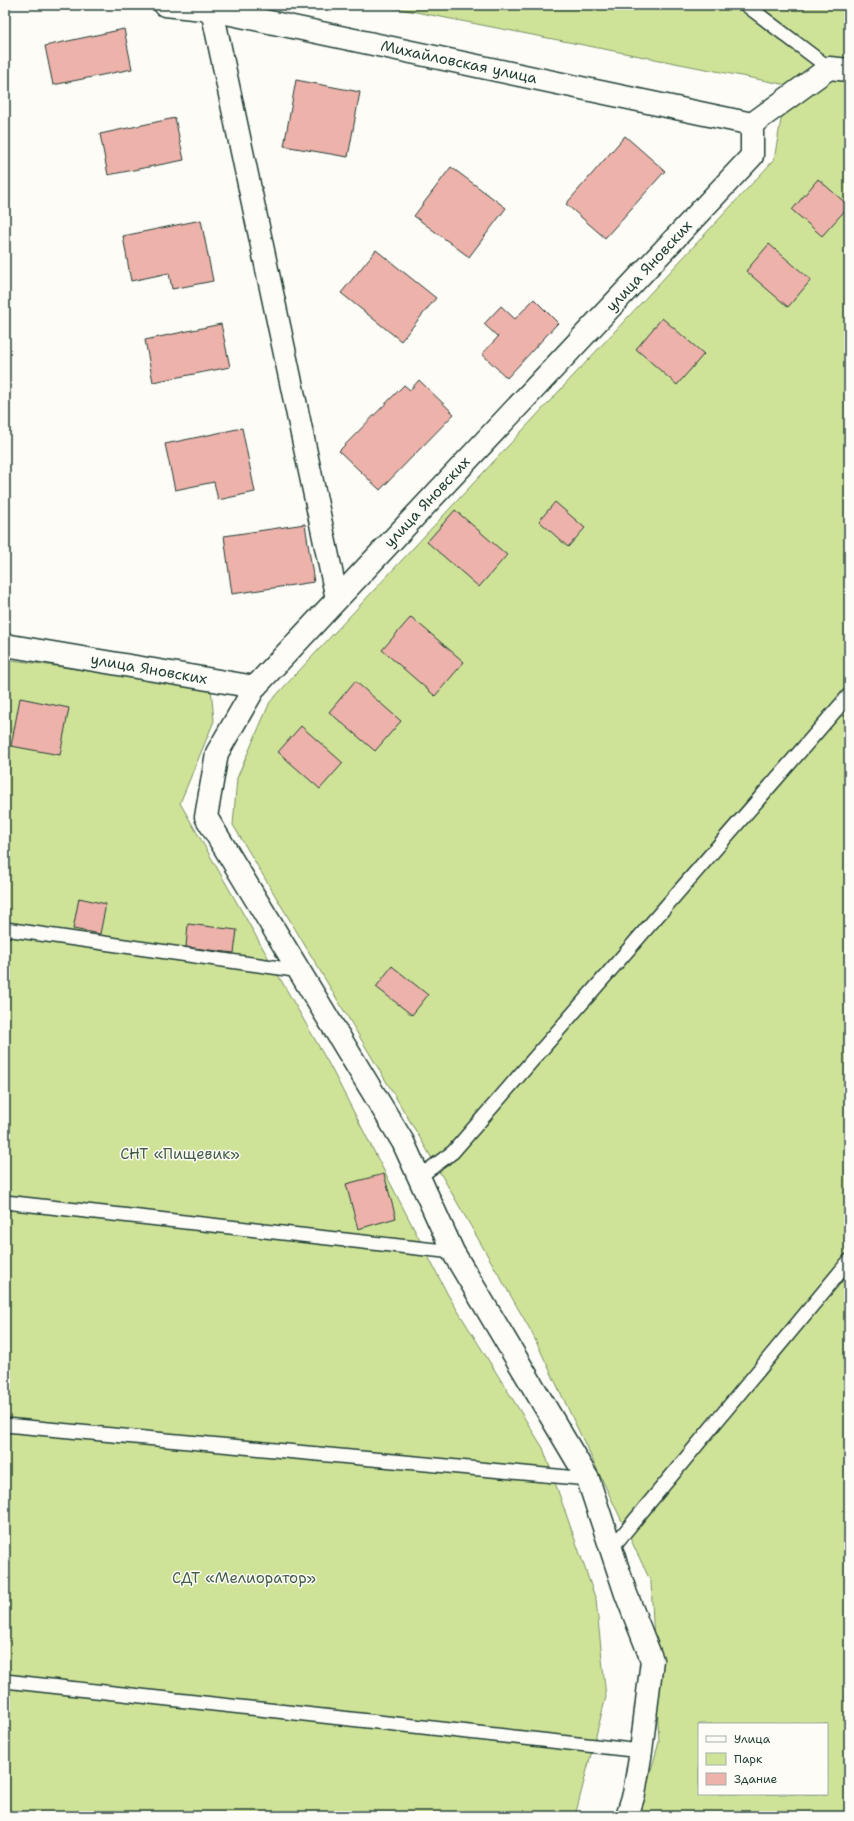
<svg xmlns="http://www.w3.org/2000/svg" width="854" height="1821" font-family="'Shantell Sans',sans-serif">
<rect width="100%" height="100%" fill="#fdfcf7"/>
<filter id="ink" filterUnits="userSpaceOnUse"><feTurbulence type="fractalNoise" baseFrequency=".025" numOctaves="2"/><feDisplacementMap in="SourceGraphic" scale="8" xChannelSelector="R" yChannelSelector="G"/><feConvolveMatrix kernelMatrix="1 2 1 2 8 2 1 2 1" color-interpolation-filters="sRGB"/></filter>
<g filter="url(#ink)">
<g fill="#cfe398" stroke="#779066" fill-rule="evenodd">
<path d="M380,5H849V1816H638L659,1742L651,1582L531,1331L423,1143L233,825L237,778L270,702L774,160L787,85ZM699,1724H827V1794H699Z"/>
<polygon points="5,659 211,688 214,721 180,803 330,1066 448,1295 543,1448 596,1600 606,1697 575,1816 5,1816"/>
</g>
<g fill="#edb2aa" stroke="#1f3d34">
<polygon points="124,29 132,69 53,85 45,46"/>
<polygon points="296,80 360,92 348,157 284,146"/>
<polygon points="175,118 184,160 108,175 100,134"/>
<polygon points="625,136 665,171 605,238 566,204"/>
<polygon points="451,167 506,208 469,257 414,216"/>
<polygon points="818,179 849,206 822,236 792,210"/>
<polygon points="201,220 213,281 172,289 169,273 131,281 123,236"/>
<polygon points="769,244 811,280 788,307 746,271"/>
<polygon points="376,250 436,298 401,341 341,293"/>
<polygon points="534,299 558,323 507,378 482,354 498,337 484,324 501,306 515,319"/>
<polygon points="662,318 704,354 677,385 636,349"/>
<polygon points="221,324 230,367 153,382 145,340"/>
<polygon points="419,380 454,414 380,490 339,451 404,385 410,390"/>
<polygon points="242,428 255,492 218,500 214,482 175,490 165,444"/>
<polygon points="555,502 585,528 568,547 539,521"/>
<polygon points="455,510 507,555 479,587 427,542"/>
<polygon points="305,524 314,582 232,594 224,536"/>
<polygon points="411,617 464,662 435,696 382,650"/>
<polygon points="355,681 401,721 375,751 329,712"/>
<polygon points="20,698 69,708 60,755 11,746"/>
<polygon points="301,726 343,763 320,789 278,752"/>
<polygon points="79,898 106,904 100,934 73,929"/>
<polygon points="188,924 237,930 234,953 186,947"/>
<polygon points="392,966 428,995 412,1015 376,987"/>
<polygon points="384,1174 396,1218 358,1229 346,1184"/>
</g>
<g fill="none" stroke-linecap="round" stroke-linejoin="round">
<g stroke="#1f3d34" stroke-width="16">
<g id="service">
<polyline points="746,5 829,68"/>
<polyline points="5,929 301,971"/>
<polyline points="419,1177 453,1152 849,695"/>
<polyline points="5,1202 453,1252"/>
<polyline points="5,1425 588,1479"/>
<polyline points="611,1549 849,1261"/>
<polyline points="5,1681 641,1751"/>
</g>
</g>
<g stroke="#1f3d34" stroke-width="25">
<g id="minor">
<polyline points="212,10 337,599"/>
<polyline points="5,645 255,687 752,156 752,124 829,68 849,70"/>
<polyline points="255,687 217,753 206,817 403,1142 453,1252 588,1479 626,1594 652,1660 641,1751 634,1794 627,1816"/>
</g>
</g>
<g stroke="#1f3d34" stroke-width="25">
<polyline id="tertiary" points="165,5 212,10 752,124"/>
</g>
<use href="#service" stroke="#fdfcf7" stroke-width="13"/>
<use href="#minor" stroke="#fdfcf7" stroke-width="22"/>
<use href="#tertiary" stroke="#fdfcf7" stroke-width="22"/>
</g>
</g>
<g text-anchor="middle" stroke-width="3" stroke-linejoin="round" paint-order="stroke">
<g font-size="15" fill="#1f3d34" stroke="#fdfcf7">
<text transform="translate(459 62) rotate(12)" y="5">Михайловская улица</text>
<text transform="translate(649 266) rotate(-47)" y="5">улица Яновских</text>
<text transform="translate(427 502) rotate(-47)" y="5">улица Яновских</text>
<text transform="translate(149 669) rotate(10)" y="5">улица Яновских</text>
</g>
<g font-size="15" fill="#425e48" stroke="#fdfcf7">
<text x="180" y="1159">СНТ «Пищевик»</text>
<text x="244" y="1583">СДТ «Мелиоратор»</text>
</g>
</g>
<rect width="854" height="1821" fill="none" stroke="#fdfcf7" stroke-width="20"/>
<rect x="10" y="10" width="834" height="1801" fill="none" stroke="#1f3d34" stroke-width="1.5" filter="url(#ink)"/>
<rect x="698" y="1723" width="130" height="72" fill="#fdfcf7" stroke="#a4b0a9"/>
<rect x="706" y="1736" width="20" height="6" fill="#fdfcf7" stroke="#a4b0a9"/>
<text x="734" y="1743" font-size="12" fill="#1f3d34">Улица</text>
<rect x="706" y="1753" width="20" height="12" fill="#cfe398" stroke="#a4b0a9"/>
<text x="734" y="1763" font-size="12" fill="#1f3d34">Парк</text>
<rect x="706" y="1773" width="20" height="12" fill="#edb2aa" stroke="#a4b0a9"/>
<text x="734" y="1783" font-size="12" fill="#1f3d34">Здание</text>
</svg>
